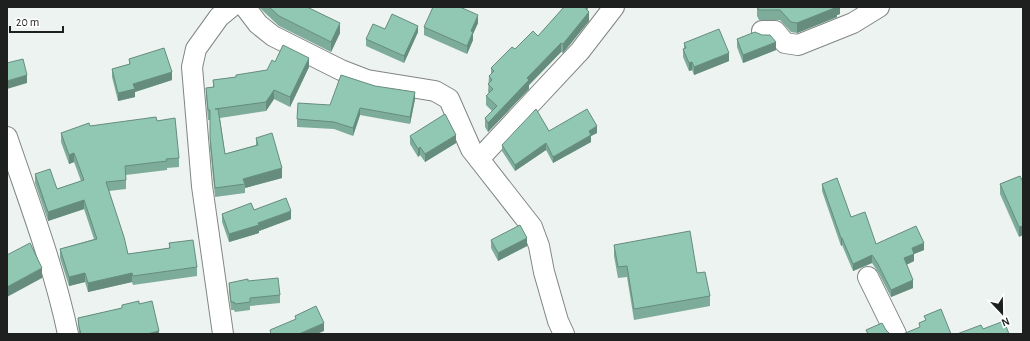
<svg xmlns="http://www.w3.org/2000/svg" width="1030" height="341" font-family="'Alegreya Sans',sans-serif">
<rect width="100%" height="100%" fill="#edf3f0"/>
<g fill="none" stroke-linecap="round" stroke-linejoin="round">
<g stroke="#818684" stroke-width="22">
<g id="street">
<polyline points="245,7 258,24 273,36 341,70 367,80 435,91 449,99 471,149 532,227 539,246 544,272 558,321 564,334"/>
<polyline points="762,31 775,31 785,43 798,45 853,23 879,7"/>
<path d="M7,137C29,202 54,267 68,334"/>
<polyline points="479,159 580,51 614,7"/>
<polyline points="868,277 896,334"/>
<polyline points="223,334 202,186 192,67 196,49 219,17 231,7"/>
</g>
</g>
<use href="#street" stroke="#fff" stroke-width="20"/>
</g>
<g fill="#7dac9b">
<polygon points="259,7 307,7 340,33 331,52 279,26 264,12"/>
<polygon points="564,7 588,7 587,10 589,21 563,53 561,52 529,85 529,89 488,132 485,127 485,118 492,111 486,105 486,96 489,93 488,92 489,76 491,74 491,68 515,49 538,36"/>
<polygon points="757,7 840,7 840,14 837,15 837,17 797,33 791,32 780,20 759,20 757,16"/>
<polygon points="478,23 473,34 473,40 467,54 424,35 424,27"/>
<polygon points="385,29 418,32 404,63 366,46 366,39"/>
<polygon points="737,39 776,50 743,63 737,47"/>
<polygon points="684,43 729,61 694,75 692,70 689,71 683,57 683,49 684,49"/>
<polygon points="129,59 172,80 135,92 135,97 118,101 112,77 112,69 129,64"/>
<polygon points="275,62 309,67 290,107 274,99 266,111 220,118 225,154 256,145 256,138 282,178 245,188 245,193 215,197 210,147 210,120 208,120 206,97 206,88 213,87 213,80 236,77 267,70"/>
<polygon points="415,99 410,124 360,115 353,136 334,129 297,127 297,119 330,105"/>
<polygon points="157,121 179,158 179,167 167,168 167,170 126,175 126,189 109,191 128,254 169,248 169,243 197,267 197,276 133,285 132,282 88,292 85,282 69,286 60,258 60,249 94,239 84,209 48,221 35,183 35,174 57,189 81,181 74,162 69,164 61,142 61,133 90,126"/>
<polygon points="549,131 597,133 591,136 591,142 553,163 546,150 515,171 502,151 502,145"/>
<polygon points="410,136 456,143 425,162 420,155 418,157 410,144"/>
<polygon points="1020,176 1019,237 1000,194 1000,184"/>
<polygon points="822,184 851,217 876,244 924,250 914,254 914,261 906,265 913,288 891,297 878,272 872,263 853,271 842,245 841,246 822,191"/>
<polygon points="254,210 291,219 259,231 259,233 229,242 222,222 222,214"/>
<polygon points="491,240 527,246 498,261 491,248"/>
<polygon points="614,245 697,273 710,296 710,306 634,320 627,277 618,278 614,256"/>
<polygon points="248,281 280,295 280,303 250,306 250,310 235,312 234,310 231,310 229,291 229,283"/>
<polygon points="139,304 159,334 79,334 78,318 122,308 122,305"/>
</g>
<g fill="#668c7e">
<polygon points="586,7 588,7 586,15 589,12 589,21 563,53 563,44 586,9"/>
<polygon points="836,7 840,7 840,14 837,15 837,17 797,33 797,23"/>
<polygon points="478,15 478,23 473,34 473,40 467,54 467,46 471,31"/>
<polygon points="340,23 340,33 331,52 331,42"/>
<polygon points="418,26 418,32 404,63 404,56"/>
<polygon points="776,42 776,50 743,63 743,55"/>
<polygon points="561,43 561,52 529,85 529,89 488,132 488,123 527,78"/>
<polygon points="729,53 729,61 694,75 694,67"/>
<polygon points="309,58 309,67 290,107 290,97"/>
<polygon points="692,62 692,70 689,71 689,63"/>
<polygon points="172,72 172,80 135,92 135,97 118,101 118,93 133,84"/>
<polygon points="27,75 27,83 7,89 7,81"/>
<polygon points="274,90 274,99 266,111 266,102"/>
<polygon points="415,92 415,99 410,124 410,117"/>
<polygon points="360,108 360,115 353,136 353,128"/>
<polygon points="597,126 597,133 591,136 591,142 553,163 553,157 589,131"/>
<polygon points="456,135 456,143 425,162 425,154"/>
<polygon points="546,143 546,150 515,171 515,165"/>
<polygon points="420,147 420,155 418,157 418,149"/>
<polygon points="74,153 74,162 69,164 69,155"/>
<polygon points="282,168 282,178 245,188 245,184 243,179"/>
<polygon points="84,200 84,209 48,221 48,212"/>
<polygon points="291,211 291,219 259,231 259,233 229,242 229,234"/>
<polygon points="1023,226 1023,235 1019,237 1019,227"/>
<polygon points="527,238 527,246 498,261 498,253"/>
<polygon points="841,238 842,238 842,245 841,246"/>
<polygon points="924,243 924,250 914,254 914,261 904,266 904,258 912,248"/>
<polygon points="872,255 872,263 853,271 853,264"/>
<polygon points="42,268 42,278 7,297 7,287"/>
<polygon points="85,273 85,282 69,286 69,277"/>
<polygon points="132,273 132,282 88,292 88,283"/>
<polygon points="913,280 913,288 891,297 891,290"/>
<polygon points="324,323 324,331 317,334 299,334"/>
<polygon points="159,331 159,334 147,334"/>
</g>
<g fill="#91c8b4" stroke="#668c7e">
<polygon points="269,7 307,7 340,23 331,42 279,16"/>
<polygon points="433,7 460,7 478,15 471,31 473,32 467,46 424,27"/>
<polygon points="564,7 586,7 586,9 589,12 563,44 561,43 527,78 529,80 488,123 485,118 497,106 486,96 493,89 488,84 492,80 489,76 494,71 491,68 512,47 515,49 533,31 538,36"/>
<polygon points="757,7 837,7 797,23 791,22 780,10 759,10"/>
<polygon points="392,14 418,26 404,56 366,39 373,24 385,29"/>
<polygon points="719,29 729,53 694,67 692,62 689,63 683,49 686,48 684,43"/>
<polygon points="755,32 762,35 770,35 776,42 743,55 737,39"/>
<polygon points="283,45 309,58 290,97 274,90 266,102 215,109 218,109 225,154 258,145 256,138 272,133 282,168 243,179 245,184 215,188 210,137 210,110 208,110 206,88 214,87 213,80 236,77 236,75 267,70 272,60 275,62"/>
<polygon points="164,48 172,72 133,84 135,89 118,93 112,69 130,64 129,59"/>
<polygon points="23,59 27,75 7,81 7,63"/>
<polygon points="341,75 375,86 415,92 410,117 360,108 353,128 334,122 297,119 298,103 330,105"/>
<polygon points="536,109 549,131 587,109 597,126 589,131 591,135 553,157 546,143 515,165 502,145"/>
<polygon points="445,114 456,135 425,154 420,147 418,149 410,136"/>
<polygon points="156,117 157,121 175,118 179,158 166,159 167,161 125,166 126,180 106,182 124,237 128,254 170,248 169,243 193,240 197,267 133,276 132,273 88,283 85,273 69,277 60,249 97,239 84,200 48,212 35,174 50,169 57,189 84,180 74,153 69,155 61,133 89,123 90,126"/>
<polygon points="1020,176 1023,182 1023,226 1019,227 1000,184"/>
<polygon points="837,178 851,217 865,212 876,244 916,226 924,243 912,248 914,254 904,258 913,280 891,290 878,264 872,255 853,264 842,238 841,238 822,184"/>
<polygon points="286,198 291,211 258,223 259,225 229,234 222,214 251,203 254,210"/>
<polygon points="520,225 527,238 498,253 491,240"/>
<polygon points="690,231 697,273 705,272 710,296 634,309 627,266 618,267 614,245"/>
<polygon points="30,243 42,268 7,287 7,255"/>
<polygon points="278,278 280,295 250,298 250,302 235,304 234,302 231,302 229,283 248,279 248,281"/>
<polygon points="139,301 139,304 152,301 159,331 147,334 81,334 79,327 78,318 122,308 122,305"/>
<polygon points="316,306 324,323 299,334 271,334 270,330 296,319 295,316"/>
<polygon points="941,309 951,334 903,334 920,327 919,323 926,320 924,316"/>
<polygon points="1004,321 1009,334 957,334 981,325 983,329"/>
<polygon points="882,323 886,330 890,334 868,334 866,330"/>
</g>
<rect width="1030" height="341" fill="none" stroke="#1e201f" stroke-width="16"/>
<g transform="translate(1002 313) rotate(158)" stroke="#ffffff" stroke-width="3" paint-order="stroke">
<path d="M0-3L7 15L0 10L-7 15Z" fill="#1e201f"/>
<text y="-6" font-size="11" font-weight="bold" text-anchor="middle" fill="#1e201f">N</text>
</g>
<path d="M10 26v6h53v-6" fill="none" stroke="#1e201f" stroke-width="2"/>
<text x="16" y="26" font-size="12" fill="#1e201f" stroke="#ffffff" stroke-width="3" paint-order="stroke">20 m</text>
</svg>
